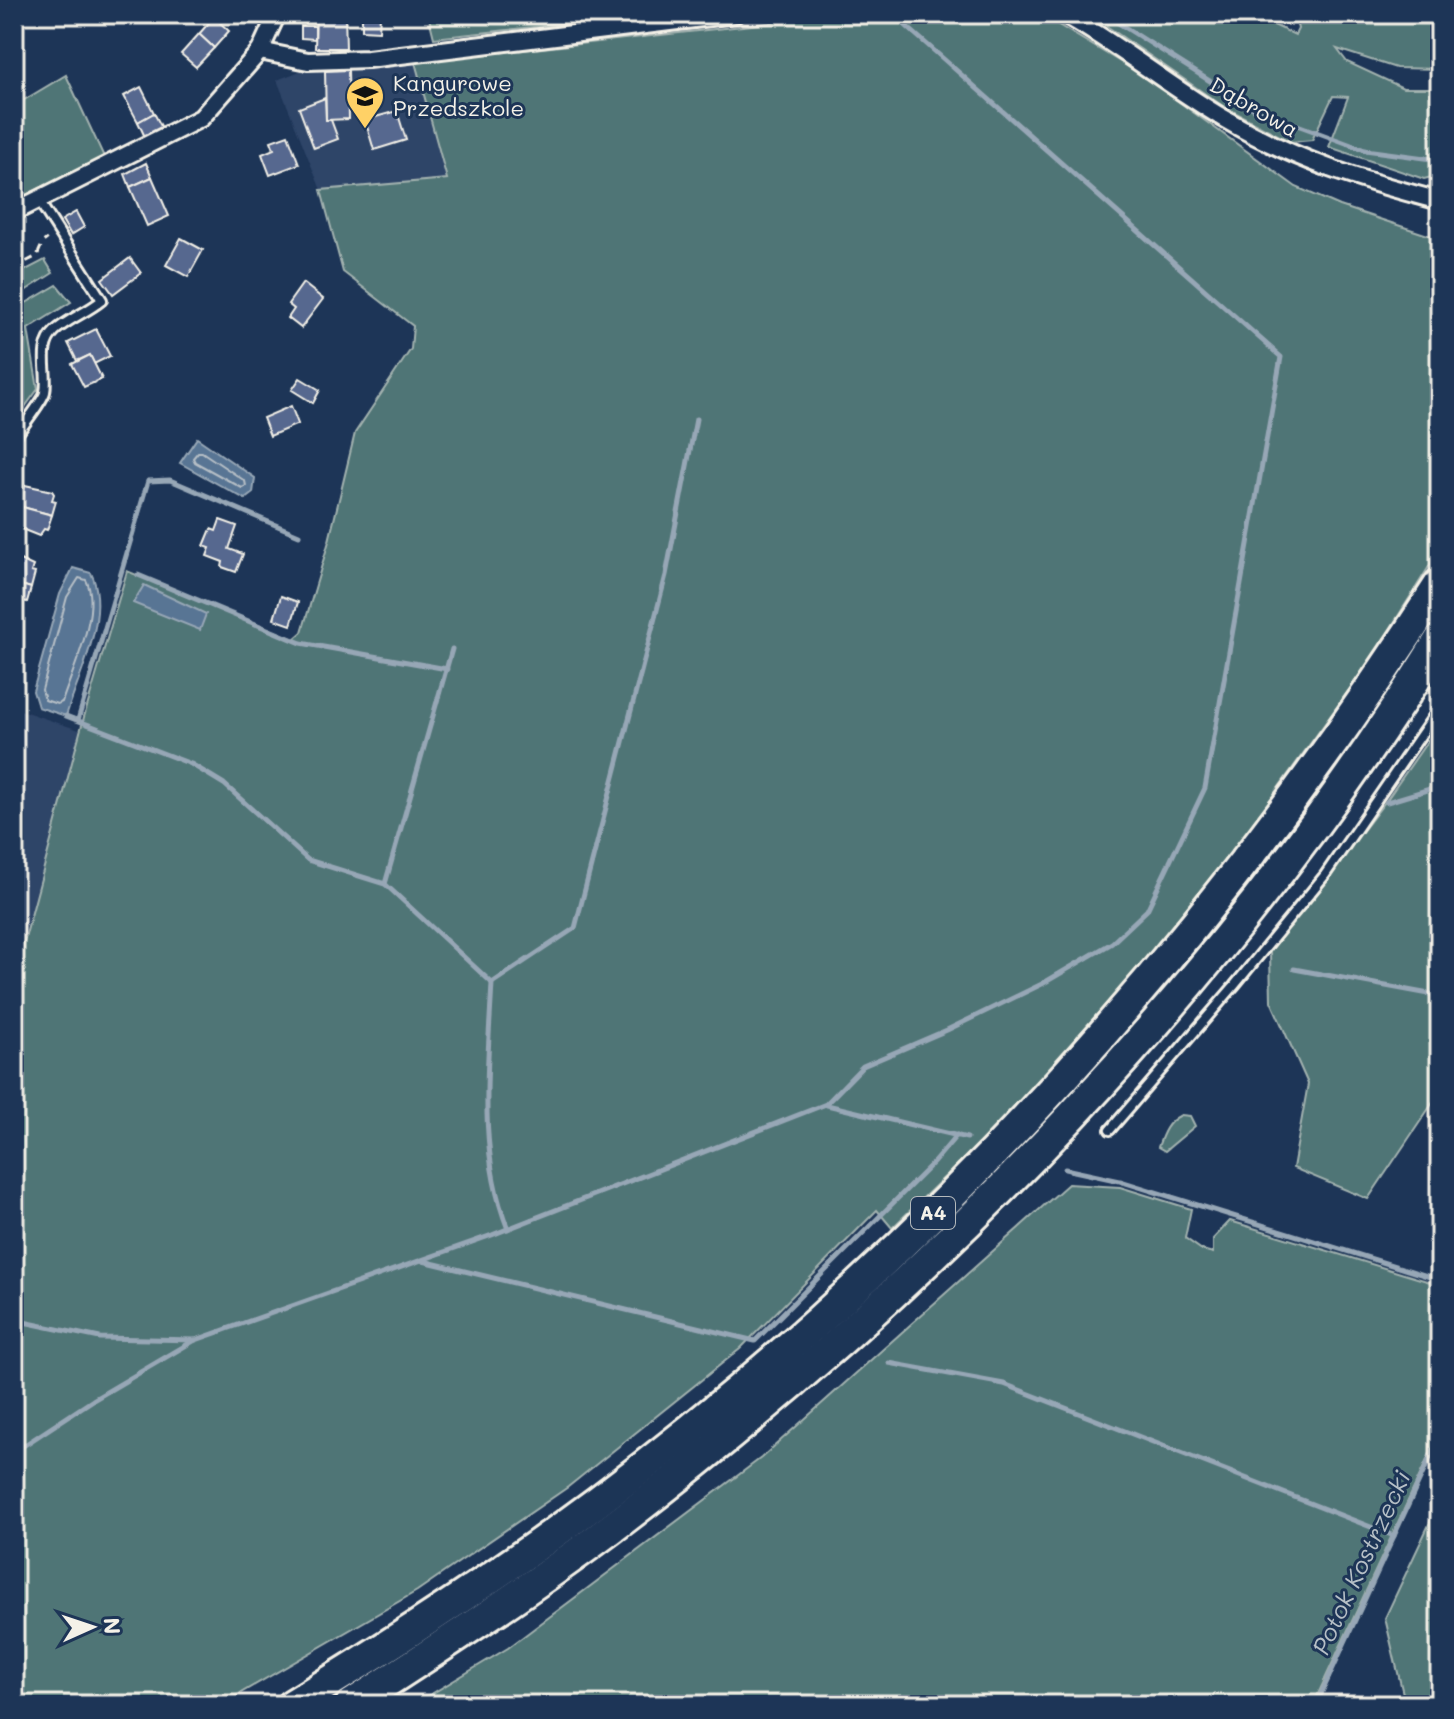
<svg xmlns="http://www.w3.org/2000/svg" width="1454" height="1719" font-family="Mali,sans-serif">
<rect width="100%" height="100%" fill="#1d3557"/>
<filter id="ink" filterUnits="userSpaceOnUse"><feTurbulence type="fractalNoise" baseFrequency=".0125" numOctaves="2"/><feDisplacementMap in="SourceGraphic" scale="16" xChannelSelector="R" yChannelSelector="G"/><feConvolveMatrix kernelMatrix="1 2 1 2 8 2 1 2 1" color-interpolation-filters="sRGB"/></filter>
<g filter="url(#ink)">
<g fill="#2e4468">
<polygon points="415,62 447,179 321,190 277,80 308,68 348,70"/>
<polygon points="14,708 82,731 14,980"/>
</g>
<g fill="#507476" stroke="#a2b2af" stroke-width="2">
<polygon points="428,14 652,14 434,38"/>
<polygon points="801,14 1040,14 1142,75 1296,187 1340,206 1440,239 1440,549 1370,661 1237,845 1129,979 994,1129 892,1228 877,1210 740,1349 568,1487 417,1591 220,1705 14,1705 14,980 84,717 127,571 294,639 302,632 329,541 355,433 411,349 413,326 343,272 321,190 447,179 415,62 770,23"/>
<polygon points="1089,14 1250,14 1295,35 1298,29 1294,14 1440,14 1440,69 1396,68 1337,49 1347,62 1403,88 1440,88 1440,175 1424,179 1329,147 1348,97 1333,96 1312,140 1291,142 1223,106"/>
<polygon points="66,75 104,157 14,201 14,106"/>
<polygon points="45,260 53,273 14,298 14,276"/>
<polygon points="57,285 71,302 28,329 38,389 14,422 14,310"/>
<polygon points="1440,723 1440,1092 1368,1199 1293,1168 1308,1084 1271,1001 1270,952 1388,798"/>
<path d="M1181,1115L1190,1116L1195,1126L1165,1151L1158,1147C1163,1133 1167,1122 1181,1115Z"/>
<polygon points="1068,1184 1120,1187 1191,1209 1185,1238 1202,1250 1213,1253 1213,1239 1230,1221 1440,1285 1440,1432 1313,1705 413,1705 508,1648 761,1458"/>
<polygon points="1440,1501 1440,1705 1392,1705 1404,1698 1385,1618"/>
</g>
<g fill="#597594" stroke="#97a7b6" stroke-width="2">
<polygon points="197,438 255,478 253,493 245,499 180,463"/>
<path d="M73,568L91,573C111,613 79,675 66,716L38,707L33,691L60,594Z"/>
<polygon points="144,585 206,614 200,630 133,603"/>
</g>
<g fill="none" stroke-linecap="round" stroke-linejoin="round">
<g stroke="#b6bfc6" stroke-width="2">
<polygon points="198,452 202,452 245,481 246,486 242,488 195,462 193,458"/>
<path d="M79,578L86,580C102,609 72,671 62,702L57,704L45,700L42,690L67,597Z"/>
</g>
<g stroke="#97a7b6" stroke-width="5">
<polyline points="1104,14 1254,109 1365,150 1440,160"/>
<polyline points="138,575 301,643 447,669"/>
<polyline points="66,716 191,764 224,784 308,860 385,884 492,983"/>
<polyline points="78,720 148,481 170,480 299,535"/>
<polyline points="1387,802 1440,786"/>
<polyline points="385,884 452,649"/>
<polyline points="1294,969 1440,996"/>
<polyline points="492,983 575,928 666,575 696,419"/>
<path d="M492,983C488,1064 477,1151 508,1229"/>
<polyline points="827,1105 967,1138"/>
<polyline points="1065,1169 1120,1181 1440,1280"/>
<polyline points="423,1261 755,1341 934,1162 957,1135"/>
<polyline points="14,1320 100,1338 196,1340 492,1235 826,1104 863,1066 947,1030 1042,984 1112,943 1147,910 1205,788 1281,357 905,25"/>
<polyline points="889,1363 1004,1384 1394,1536"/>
<polyline points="14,1452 93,1400 195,1340"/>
<polyline points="1316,1705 1440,1436"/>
</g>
</g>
<g fill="#57688f" stroke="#f4f1e8" stroke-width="2">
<polygon points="316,14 345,14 346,48 315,48"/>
<polygon points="362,15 380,16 379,31 362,30"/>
<polygon points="214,17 229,31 214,48 199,34"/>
<polygon points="301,26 315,26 315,39 301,38"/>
<polygon points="199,34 214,48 196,67 181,54"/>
<polygon points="348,70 349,119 326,120 325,71"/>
<polygon points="141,87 154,113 138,122 124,96"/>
<polygon points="325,98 326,120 331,120 338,139 314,148 299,108"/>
<polygon points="397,111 406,140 374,150 365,120"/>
<polygon points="154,113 162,128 145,137 138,122"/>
<polygon points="288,135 299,164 270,175 262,154 274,149 271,141"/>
<polygon points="146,163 152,177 130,187 125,174"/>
<polygon points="152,177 169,216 147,226 130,187"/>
<polygon points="76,212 84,227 71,235 62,220"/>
<polygon points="181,238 203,250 188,277 166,265"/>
<polygon points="130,258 141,273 113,294 102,279"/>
<polygon points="303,283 323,299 301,328 288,318 294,309 288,304"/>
<polygon points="96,329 110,356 94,364 90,355 77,361 68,343"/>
<polygon points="90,355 102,379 84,387 72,364"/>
<polygon points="300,378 320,390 313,403 292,390"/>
<polygon points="291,406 298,424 270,436 263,418"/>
<polygon points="25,485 52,491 54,494 52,500 56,501 52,515 15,505 18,495 22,497"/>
<polygon points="15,505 52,515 47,530 44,529 39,536 14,526"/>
<polygon points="220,520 237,526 229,549 243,554 236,572 222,567 223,562 207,556 210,548 204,546 211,529 216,531"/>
<polygon points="20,560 33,566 31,572 35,573 31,588 14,583 14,561"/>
<polygon points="14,583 31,588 27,602 23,601 18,608 14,607"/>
<polygon points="281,596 298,602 291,625 274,619"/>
</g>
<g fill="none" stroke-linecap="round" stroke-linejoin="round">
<g stroke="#f4f1e8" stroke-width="14">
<g id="lane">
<path d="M14,439C19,431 45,398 45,392C49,372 37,348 55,331C68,319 88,312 102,300L39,201"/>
<polyline points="1110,1130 1234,986 1325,875 1440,707"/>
</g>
</g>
<g stroke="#f4f1e8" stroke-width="22">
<g id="street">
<path d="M1064,14C1119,45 1169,86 1223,118C1296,161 1359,180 1440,201"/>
<polyline points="260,51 308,61 368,59 735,14"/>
<polyline points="14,212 201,118 260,51 277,14"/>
</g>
</g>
<g stroke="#f4f1e8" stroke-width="36">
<g id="highway">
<path d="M292,1705C397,1641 499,1575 597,1502C935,1250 1213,938 1440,584"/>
<path d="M351,1705C444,1645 537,1585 625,1518C941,1277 1229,979 1440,640"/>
</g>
</g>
<polyline stroke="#f4f1e8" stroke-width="3" stroke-dasharray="8 6" stroke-linecap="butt" points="14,268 37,256 43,242 47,239"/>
<use href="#lane" stroke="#1d3557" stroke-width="8"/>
<use href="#street" stroke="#1d3557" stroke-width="16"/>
<use href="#highway" stroke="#1d3557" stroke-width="30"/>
</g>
</g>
<defs>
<g id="school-pin" transform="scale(2)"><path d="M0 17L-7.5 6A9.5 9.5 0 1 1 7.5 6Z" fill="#ffd166" stroke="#1d3557"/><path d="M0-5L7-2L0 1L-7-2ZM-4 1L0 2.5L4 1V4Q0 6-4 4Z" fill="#111"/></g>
</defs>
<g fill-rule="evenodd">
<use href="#school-pin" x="365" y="96"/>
</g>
<g text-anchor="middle" stroke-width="6" stroke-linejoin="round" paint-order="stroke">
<rect fill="#1d3557" stroke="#b4b9bc" stroke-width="2" x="911" y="1197" width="44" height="32" rx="6"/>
<g font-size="20" font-weight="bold" fill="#f4f1e8">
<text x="933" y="1220">A4</text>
</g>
<g font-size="22" fill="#f4f1e8" stroke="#1d3557" text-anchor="start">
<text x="393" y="91">Kangurowe<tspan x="393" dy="25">Przedszkole</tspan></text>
</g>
<g font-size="22" fill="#f4f1e8" stroke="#1d3557">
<text transform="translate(1254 107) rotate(30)" y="8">Dąbrowa</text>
</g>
<g font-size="24" font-style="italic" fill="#b6bfc6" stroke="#1d3557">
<text transform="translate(1362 1563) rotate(-65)" y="8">Potok Kostrzecki</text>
</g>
</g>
<rect width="1454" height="1719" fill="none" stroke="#1d3557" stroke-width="48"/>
<rect x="24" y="24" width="1406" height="1671" fill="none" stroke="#f4f1e8" stroke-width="3" filter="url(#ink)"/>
<g transform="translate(92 1627) rotate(87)" stroke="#1d3557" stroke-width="6" paint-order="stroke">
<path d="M0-6L14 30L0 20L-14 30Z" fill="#f4f1e8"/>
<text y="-12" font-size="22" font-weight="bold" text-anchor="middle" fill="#f4f1e8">N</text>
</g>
</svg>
